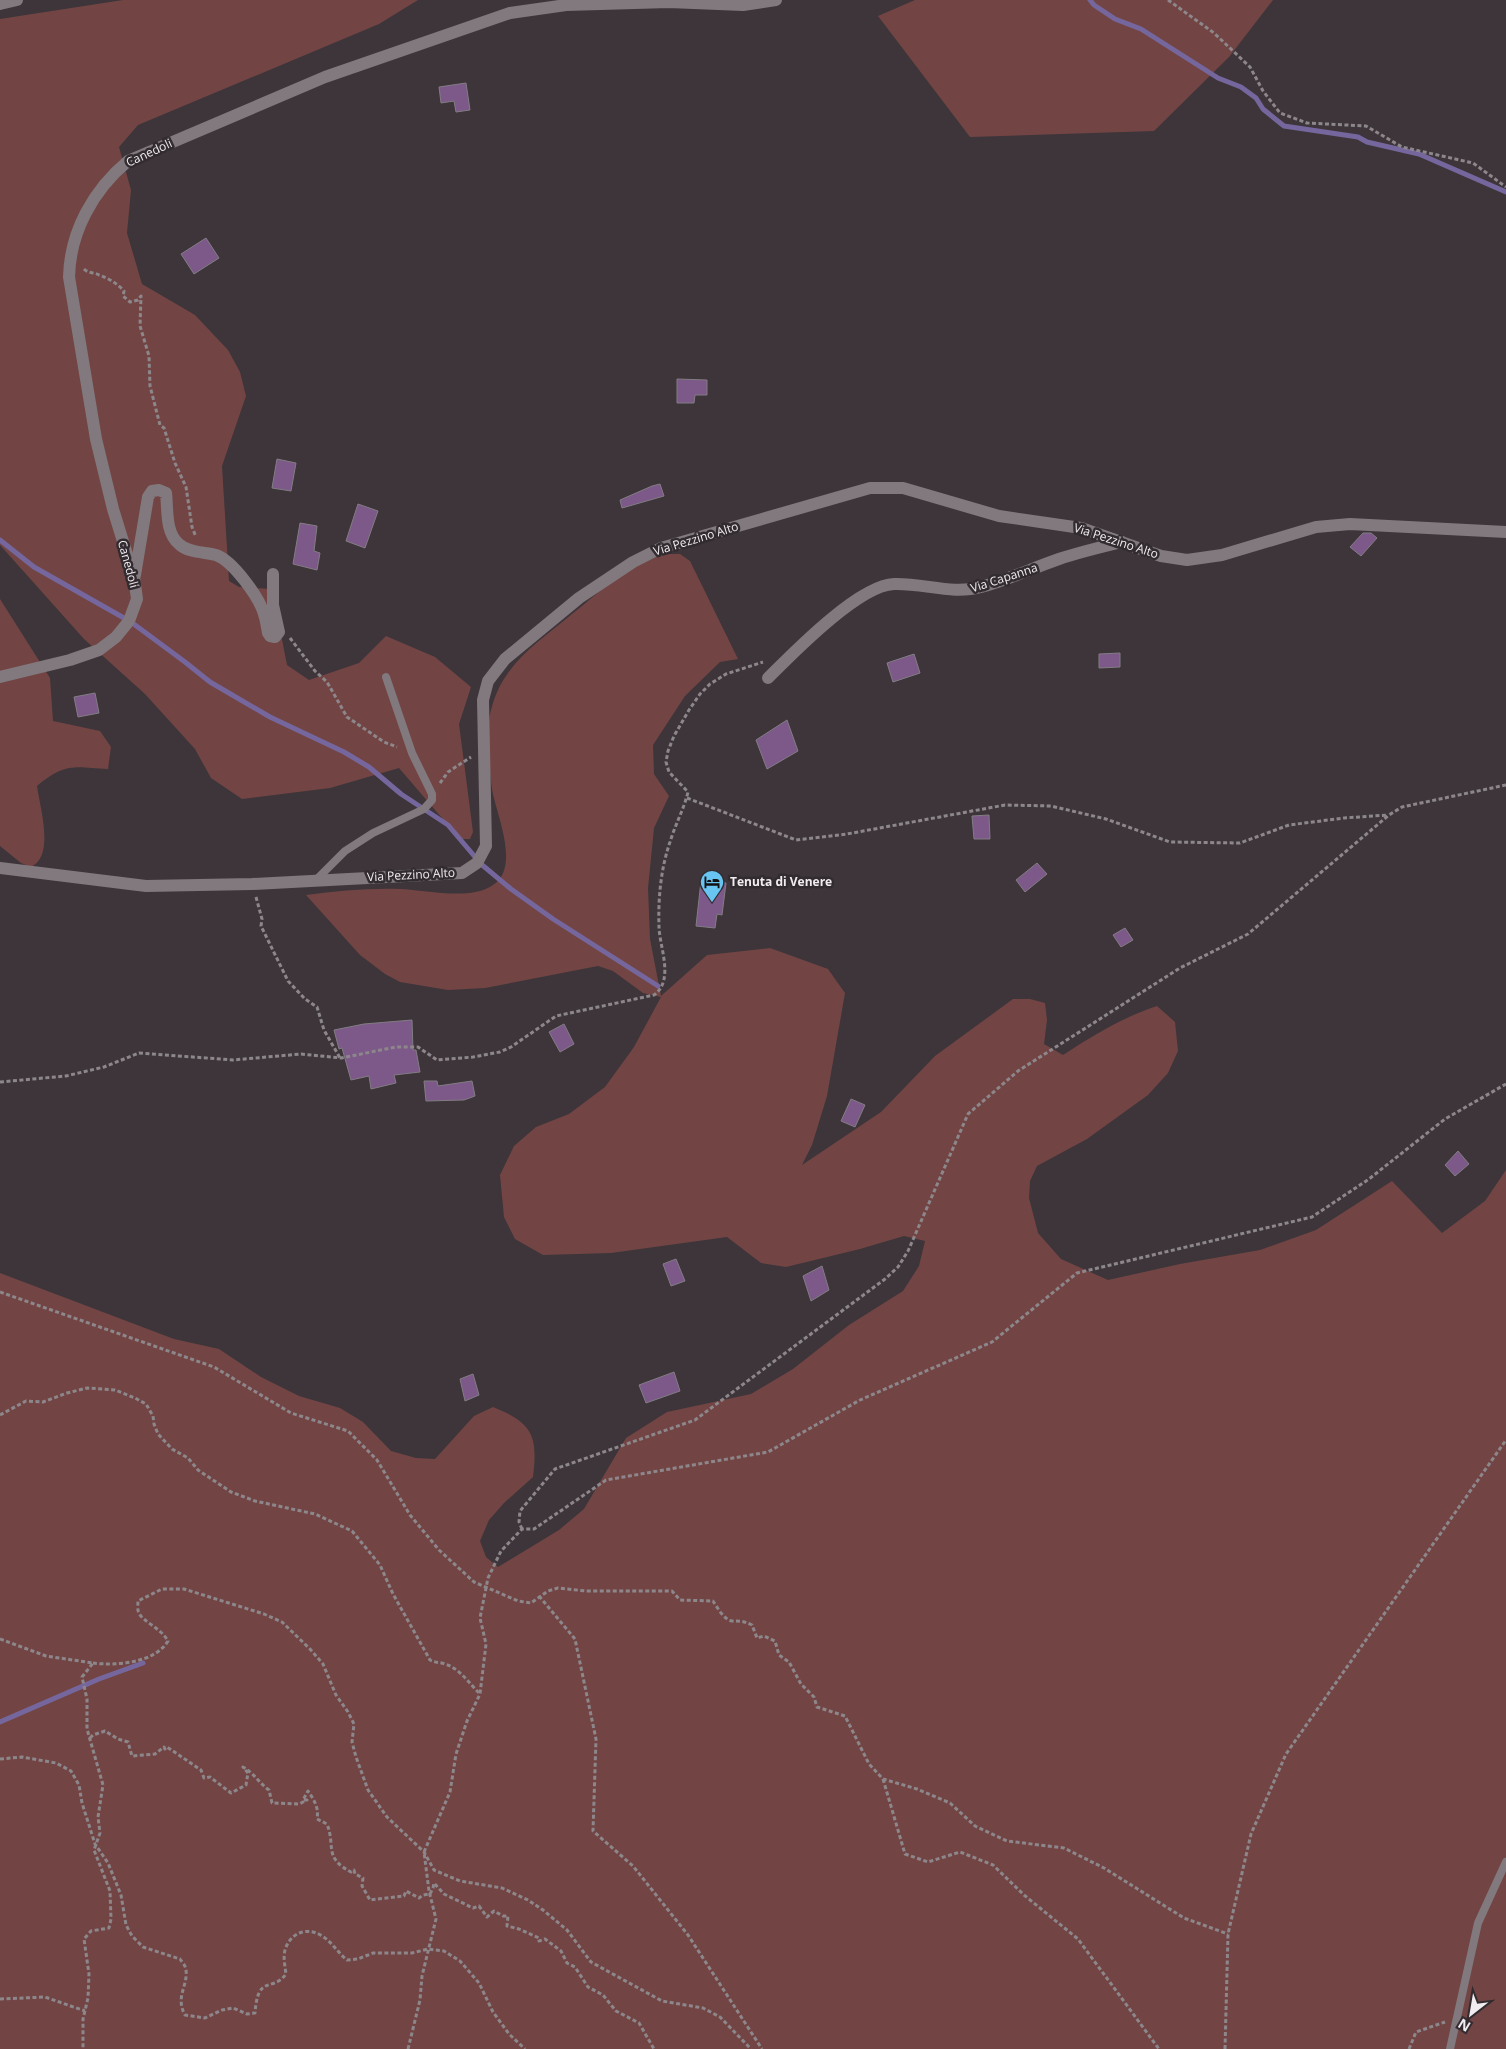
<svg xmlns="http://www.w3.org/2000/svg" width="1506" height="2049" font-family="'Open Sans',sans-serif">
<rect width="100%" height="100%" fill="#3d353a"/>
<g fill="#724544">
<polygon points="123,0 418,0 379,24 138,125 119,147 131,190 127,233 142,284 195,315 228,350 240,372 246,396 222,466 229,581 239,587 272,589 287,665 309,680 359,663 386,636 435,657 471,687 459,724 473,832 470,839 460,839 399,768 330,788 242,799 211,778 195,749 145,694 84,639 0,545 0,19"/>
<polygon points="915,0 1273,0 1229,57 1154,131 970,137 878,16"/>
<path d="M663,554H680L690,561L738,659L720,662L685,696L653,745L654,774L669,796L654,828L648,888L650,939L661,996L707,955L770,948L828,969L845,993L827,1096L812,1145L802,1165L881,1112L935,1056L1013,999H1030L1045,1003L1047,1020L1044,1044L1063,1055C1094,1035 1121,1018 1157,1006L1175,1022L1178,1051L1168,1073L1148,1095L1087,1139L1037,1166L1030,1181L1029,1198L1038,1233L1061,1259L1108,1280L1180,1264L1260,1250L1316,1230L1392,1181L1442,1233L1485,1201L1506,1170V2049H0V1273L174,1339L219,1349L261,1377L299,1396L340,1408L363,1422L391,1451L416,1458L435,1459L474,1416L493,1407C533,1423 538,1436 533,1477L504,1503L489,1520L480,1541L486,1557L498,1567L559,1530L584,1509L626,1438L667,1412L751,1394L793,1369L849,1325L903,1291L919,1266L925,1241L904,1236L860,1249L786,1267L761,1263L727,1237L611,1253L543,1255L515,1239L504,1217L500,1175L514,1146L536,1127L569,1114L605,1087L634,1047L661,997L643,993L613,971L598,966L485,988L448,990L400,982L385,974L360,955L306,895C337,891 368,888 400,889C426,890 470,901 493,885C521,867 496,814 492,789C489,767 485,731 491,710C494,698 499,686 506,676C522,651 550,633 572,614C588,602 603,587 619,576C632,567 648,561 663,554Z"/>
<path d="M0,599L50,678L53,721L100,731L111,747L108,769C75,767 65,762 37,786C40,808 55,856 31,867L21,863L0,846Z"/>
</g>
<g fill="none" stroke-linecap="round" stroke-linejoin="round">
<g stroke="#75679d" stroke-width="5">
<polyline points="1090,0 1094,5 1115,19 1141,29 1218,78 1241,87 1256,98 1263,109 1284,126 1358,137 1367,142 1419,154 1506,192"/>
<polyline points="0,540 34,567 131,622 185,662 210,682 270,717 344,752 369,767 401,794 448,825 481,864 511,889 553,919 658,986"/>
<polyline points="0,1722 99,1679 143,1663"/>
</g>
</g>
<g fill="#7c5988" stroke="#827d84">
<polygon points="466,83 470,110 456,112 454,101 441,103 439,87"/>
<polygon points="206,238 219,258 194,274 181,254"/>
<polygon points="677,379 707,380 707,395 695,395 694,403 677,403"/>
<polygon points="277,459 296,463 291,491 272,488"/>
<polygon points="660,484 664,496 622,508 620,500 652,486"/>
<polygon points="358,504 378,511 365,548 346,541"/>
<polygon points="300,523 317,526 314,551 320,553 317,570 293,564"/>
<polygon points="1363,533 1371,533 1377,538 1361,556 1350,547"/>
<polygon points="1120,653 1120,667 1099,668 1099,654"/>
<polygon points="914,654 920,673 893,682 887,663"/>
<polygon points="95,693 99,713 78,717 74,697"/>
<polygon points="787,720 798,751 767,769 756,740"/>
<polygon points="989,815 990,839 974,839 972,816"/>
<polygon points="1037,863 1047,874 1025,892 1016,880"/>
<polygon points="701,881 726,883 722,915 717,914 715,928 696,926"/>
<polygon points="1125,928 1133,940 1121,947 1113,935"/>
<polygon points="412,1020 413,1050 416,1050 420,1072 394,1075 396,1083 371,1089 369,1076 351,1080 342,1048 339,1049 334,1030 364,1024"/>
<polygon points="564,1024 574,1044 560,1052 549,1032"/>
<polygon points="424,1081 437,1081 438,1086 472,1081 475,1096 464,1100 426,1101"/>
<polygon points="851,1099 865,1105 855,1127 841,1121"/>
<polygon points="1458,1151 1469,1164 1455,1176 1445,1165"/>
<polygon points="676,1259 685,1281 671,1286 663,1264"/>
<polygon points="822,1266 829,1290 811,1301 803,1276"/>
<polygon points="674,1372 680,1391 646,1403 639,1385"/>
<polygon points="473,1374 479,1395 465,1401 460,1379"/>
</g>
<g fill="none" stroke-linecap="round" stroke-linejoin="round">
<g stroke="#8d878b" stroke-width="3" stroke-dasharray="4 2.5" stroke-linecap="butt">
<polyline points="1168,0 1214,33 1250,67 1263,91 1280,113 1307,123 1366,126 1402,147 1473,163 1506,187"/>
<path d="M84,269C89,274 94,272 99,275C108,278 118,284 124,291L123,296L130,302L138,300L141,296L140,326L149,356L150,386L160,425L164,428L175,463L186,487L192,527L196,537"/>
<polyline points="290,638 315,671 327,682 347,717 384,742 397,747"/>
<polyline points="440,783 448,772 471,757"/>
<polyline points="687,798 796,840 847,834 1005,805 1051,806 1106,819 1170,842 1240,843 1289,825 1344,818 1388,815"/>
<polyline points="256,897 262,919 261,926 288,981 305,999 317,1007 324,1030 340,1058"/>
<path d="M0,1082L66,1076L104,1067L139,1053L233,1060L301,1054L341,1058L396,1047H418L437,1060L473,1057L500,1052L511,1047L556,1016L654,995C675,980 659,946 659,926C658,898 661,868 670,842C675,825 684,809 688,792L669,772L666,762L668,751L674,736L689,710L700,694L710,684L726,674L763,662"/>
<path d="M0,1292L214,1367L291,1413L348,1431L377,1460L410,1515L439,1550L474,1582L518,1601L531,1603L548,1591L558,1588L586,1591H672L680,1600L713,1601C717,1607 724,1620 732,1621C740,1621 744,1621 752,1625L757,1638L764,1636L775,1641L779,1655L789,1662L801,1684L814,1697L817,1707L845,1716L869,1764L883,1779L917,1789L950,1803L975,1826L1007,1841L1064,1848L1104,1868L1184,1918L1228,1934"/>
<path d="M0,1415L26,1401L43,1402L67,1393L87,1388L115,1390L135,1398L146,1404L153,1416L154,1424L158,1434L172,1449L188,1458L198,1470L231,1492L255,1501L315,1514L352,1531L380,1565L393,1594L430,1660C436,1663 440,1662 445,1664C459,1668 470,1684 479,1693"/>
<polyline points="522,1529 519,1522 520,1511 555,1469 695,1420 885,1279 898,1267 908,1251 968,1114 1018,1071 1180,968 1248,934 1389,815 1402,807 1506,785"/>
<polyline points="539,1596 575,1639 596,1739 593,1831 633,1866 688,1935 762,2049"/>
<polyline points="0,1639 46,1656 93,1663 82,1677 87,1699 87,1729 103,1785 98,1817 100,1833 94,1850 110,1891 111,1919 109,1928 91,1931 84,1939 89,1974 88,1998 83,2019 83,2049"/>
<path d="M93,1663C116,1666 155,1663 168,1641C161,1628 143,1622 139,1613C137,1610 138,1604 138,1601L162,1589H184L264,1614L282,1622L310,1649L323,1664L336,1695L348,1712L354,1724L352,1742L356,1757L368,1790L387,1817L424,1852L434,1870L460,1881L502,1888L528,1900L543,1910L567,1930L591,1962L662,2001L703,2008L720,2017L751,2049"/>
<path d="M90,1738L93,1735L105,1731L118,1739L128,1742L132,1756L155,1754L164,1747L165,1749L167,1747L201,1770L204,1778L210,1777L231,1793L246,1785L248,1773L243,1767C254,1773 259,1783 269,1790L272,1803L299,1804L307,1800H303L308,1791C314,1800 319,1807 317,1819L327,1824C336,1847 323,1857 351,1872L354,1870L355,1874L363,1878L362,1886L370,1900L404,1896L406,1891L419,1898L423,1895L430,1894L433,1888L434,1883L444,1894L473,1908L479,1906L487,1917L494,1911L503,1916H508L507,1926L519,1929L539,1938V1941L545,1939L561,1951L567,1963L575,1967L588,1987L603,1995L616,2011L639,2023L654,2049"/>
<path d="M0,1759L22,1757L56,1763L71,1771L79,1785L82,1803L95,1844L108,1863L121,1895L126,1925L132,1936L143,1947L180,1959C182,1962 186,1966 186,1970C188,1986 175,1997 185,2015L205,2018L222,2010L233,2008L247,2014L255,2013C258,1973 272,1993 286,1974C285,1966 283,1958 285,1950C290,1933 307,1926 322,1936C332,1942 338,1953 347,1960L358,1959L373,1953H412L428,1949L444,1951L460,1961L479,1983L493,2012L509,2034L525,2049"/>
<polyline points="883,1779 905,1854 928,1862 960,1852 993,1865 1024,1895 1078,1939 1159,2049"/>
<polyline points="0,1999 45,1997 85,2011"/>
<polyline points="408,2049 420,2000 422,1976 436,1919 429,1891 424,1852 450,1792 456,1754 467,1721 480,1694 486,1644 480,1618 488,1578 501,1551 522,1529 534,1529 606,1480 768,1452 860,1400 992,1342 1077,1273 1312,1217 1369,1179 1445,1119 1506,1084"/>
<polyline points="1225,2049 1228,1934 1251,1834 1286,1754 1506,1440"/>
<polyline points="1409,2049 1416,2032 1445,2022"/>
</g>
<g stroke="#81797e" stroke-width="8">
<polyline points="315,881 345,851 373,833 424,809 432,800 432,794 412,753 386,677"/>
<polyline points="1450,2049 1478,1923 1506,1862"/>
</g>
<g stroke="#81797e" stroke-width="12">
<polyline points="0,4 17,0"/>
<path d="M135,575L148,497L152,491L159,490L166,493C168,510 165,532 179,544C188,553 205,552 216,555C233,561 259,597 264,614C266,620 267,627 268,633L270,636L275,637L279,632L273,605V574"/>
<path d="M0,677L70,660L99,650L116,637L129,621L137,599L134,577L113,509L96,439L69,277C70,232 93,190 128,161L325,77L510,13L566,5L669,2L743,5L776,0"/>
<path d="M768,678C793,653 859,585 894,584C924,583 952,595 981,587C1007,580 1033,568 1059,559C1080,552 1101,547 1122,542"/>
<polyline points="0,868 146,886 252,884 462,873 477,863 486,846 483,700 488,681 505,659 579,598 633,562 661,548 870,488 903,488 999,516 1081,528 1161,556 1187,560 1222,555 1316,527 1350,524 1506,532"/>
</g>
</g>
<defs>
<g id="hotel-pin" transform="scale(1.25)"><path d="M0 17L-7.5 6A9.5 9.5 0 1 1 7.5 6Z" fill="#68c4f0" stroke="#322b30"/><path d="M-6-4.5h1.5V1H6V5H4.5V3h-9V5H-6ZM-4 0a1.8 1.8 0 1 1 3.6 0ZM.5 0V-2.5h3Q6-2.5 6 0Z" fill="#111"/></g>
</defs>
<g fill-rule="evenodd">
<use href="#hotel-pin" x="712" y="882"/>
</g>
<g text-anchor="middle" stroke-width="5" stroke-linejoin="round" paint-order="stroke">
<g font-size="12" fill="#f1ecf0" stroke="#322b30">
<text transform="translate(149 153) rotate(-25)" y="4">Canedoli</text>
<text transform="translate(696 539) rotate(-17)" y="4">Via Pezzino Alto</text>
<text transform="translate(1116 541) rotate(18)" y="4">Via Pezzino Alto</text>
<text transform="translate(128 564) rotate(75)" y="4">Canedoli</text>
<text transform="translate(1004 578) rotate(-18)" y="4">Via Capanna</text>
<text transform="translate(411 875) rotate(-3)" y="4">Via Pezzino Alto</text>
</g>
<g font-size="12" font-weight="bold" fill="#f1ecf0" stroke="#322b30" text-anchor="start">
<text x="730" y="886">Tenuta di Venere</text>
</g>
</g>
<g transform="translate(1471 2014) rotate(211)" stroke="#322b30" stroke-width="4" paint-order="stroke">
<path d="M0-4L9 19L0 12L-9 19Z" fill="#f1ecf0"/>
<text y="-8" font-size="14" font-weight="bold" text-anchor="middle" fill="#f1ecf0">N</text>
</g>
</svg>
